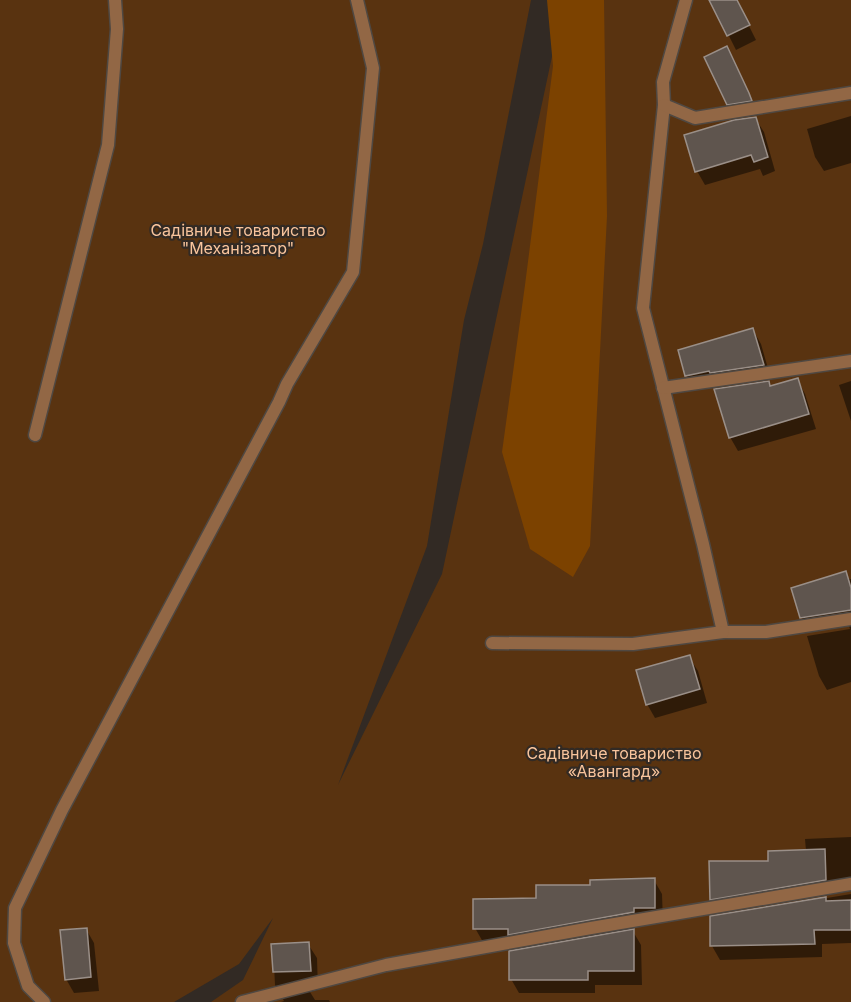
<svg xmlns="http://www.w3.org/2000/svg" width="851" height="1002" font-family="Inter,sans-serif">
<rect width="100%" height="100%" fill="#322a24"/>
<polygon fill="#593310" points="0,0 531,0 483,244 464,320 427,546 338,785 442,574 564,0 851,0 851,1002 211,1002 243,980 273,918 239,964 174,1002 0,1002"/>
<polygon fill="#7c4200" points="547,0 604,0 607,216 590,546 573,577 530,549 502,452 525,285 553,66"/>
<g fill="#0007">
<polygon points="723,0 736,0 756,40 736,50 713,4"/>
<polygon points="734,62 758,115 736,118 728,104"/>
<polygon points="851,116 851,163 824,171 815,157 807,129"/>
<polygon points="755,118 764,132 775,171 763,176 760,169 705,185 697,171"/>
<polygon points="753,330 761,344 771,379 719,387 718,385 695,390 687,376 680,351"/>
<polygon points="797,379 805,394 816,429 738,451 730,437 768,383 771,387"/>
<polygon points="851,381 851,421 839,385"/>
<polygon points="845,573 849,579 851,579 851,682 827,690 819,676 807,636 850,629 849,626 810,632 802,618 793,589"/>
<polygon points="689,657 698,671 707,703 655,718 647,704"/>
<polygon points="851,837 851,891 719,913 711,899 770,862 806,851 805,839"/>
<polygon points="654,880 662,894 663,922 641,922 641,926 631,928 641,945 642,985 595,985 595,993 519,993 511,979 519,951 515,942 483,942 475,928 537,899 591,886"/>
<polygon points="851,894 851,943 822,944 822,957 720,960 712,946 712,917"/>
<polygon points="86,929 94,943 99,991 74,993 66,979"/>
<polygon points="308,944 317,958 318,990 310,992 315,1000 329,1000 330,1002 281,1002 284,1001 275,985 273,945"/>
</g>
<g fill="#5f554e" stroke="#9a8f88" stroke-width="1.5">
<polygon points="709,0 737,0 750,25 727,36"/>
<polygon points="727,46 749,93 752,101 727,105 704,57"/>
<polygon points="756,117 768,157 754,162 751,155 695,172 684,135 734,120"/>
<polygon points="753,328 764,365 710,373 709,371 685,376 678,350"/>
<polygon points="798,378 809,414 729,438 714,389 769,381 770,386"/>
<polygon points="846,571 851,588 851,610 800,618 791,588"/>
<polygon points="690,655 700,689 646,705 636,670"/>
<polygon points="825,849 826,880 710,900 709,861 768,861 768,851"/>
<polygon points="655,878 655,908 634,908 634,912 508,935 508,929 473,929 473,899 536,898 536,885 590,885 590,880"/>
<polygon points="826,897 826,901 851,900 851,930 814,930 815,944 710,946 710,916"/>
<polygon points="87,928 91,977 65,980 60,930"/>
<polygon points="634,929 634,971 588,971 588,980 509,980 509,951"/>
<polygon points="309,942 311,971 273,972 271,944"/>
</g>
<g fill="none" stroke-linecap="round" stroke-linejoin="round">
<g stroke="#4f4842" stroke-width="15">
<g id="street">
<polyline points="686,0 663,82 664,105 643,308 703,544 723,632 766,632 851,619"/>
<polyline points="664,105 695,118 851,93"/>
<polyline points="663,388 851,361"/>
<polyline points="35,435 108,145 117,29 115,0"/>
<polyline points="492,643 633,644 723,632"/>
<polyline points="44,1002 28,986 14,943 15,908 62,810 279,402 287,384 353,272 373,68 357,0"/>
<polyline points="242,1002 386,965 591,928 851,884"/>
</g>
</g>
<use href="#street" stroke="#926745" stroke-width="12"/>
</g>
<g text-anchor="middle" stroke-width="4.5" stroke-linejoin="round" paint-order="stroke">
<g font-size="16" fill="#f9c49c" stroke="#322a24">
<text x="238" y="236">Садівниче товариство<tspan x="238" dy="18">"Механізатор"</tspan></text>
<text x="614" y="759">Садівниче товариство<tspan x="614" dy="18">«Авангард»</tspan></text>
</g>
</g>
</svg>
